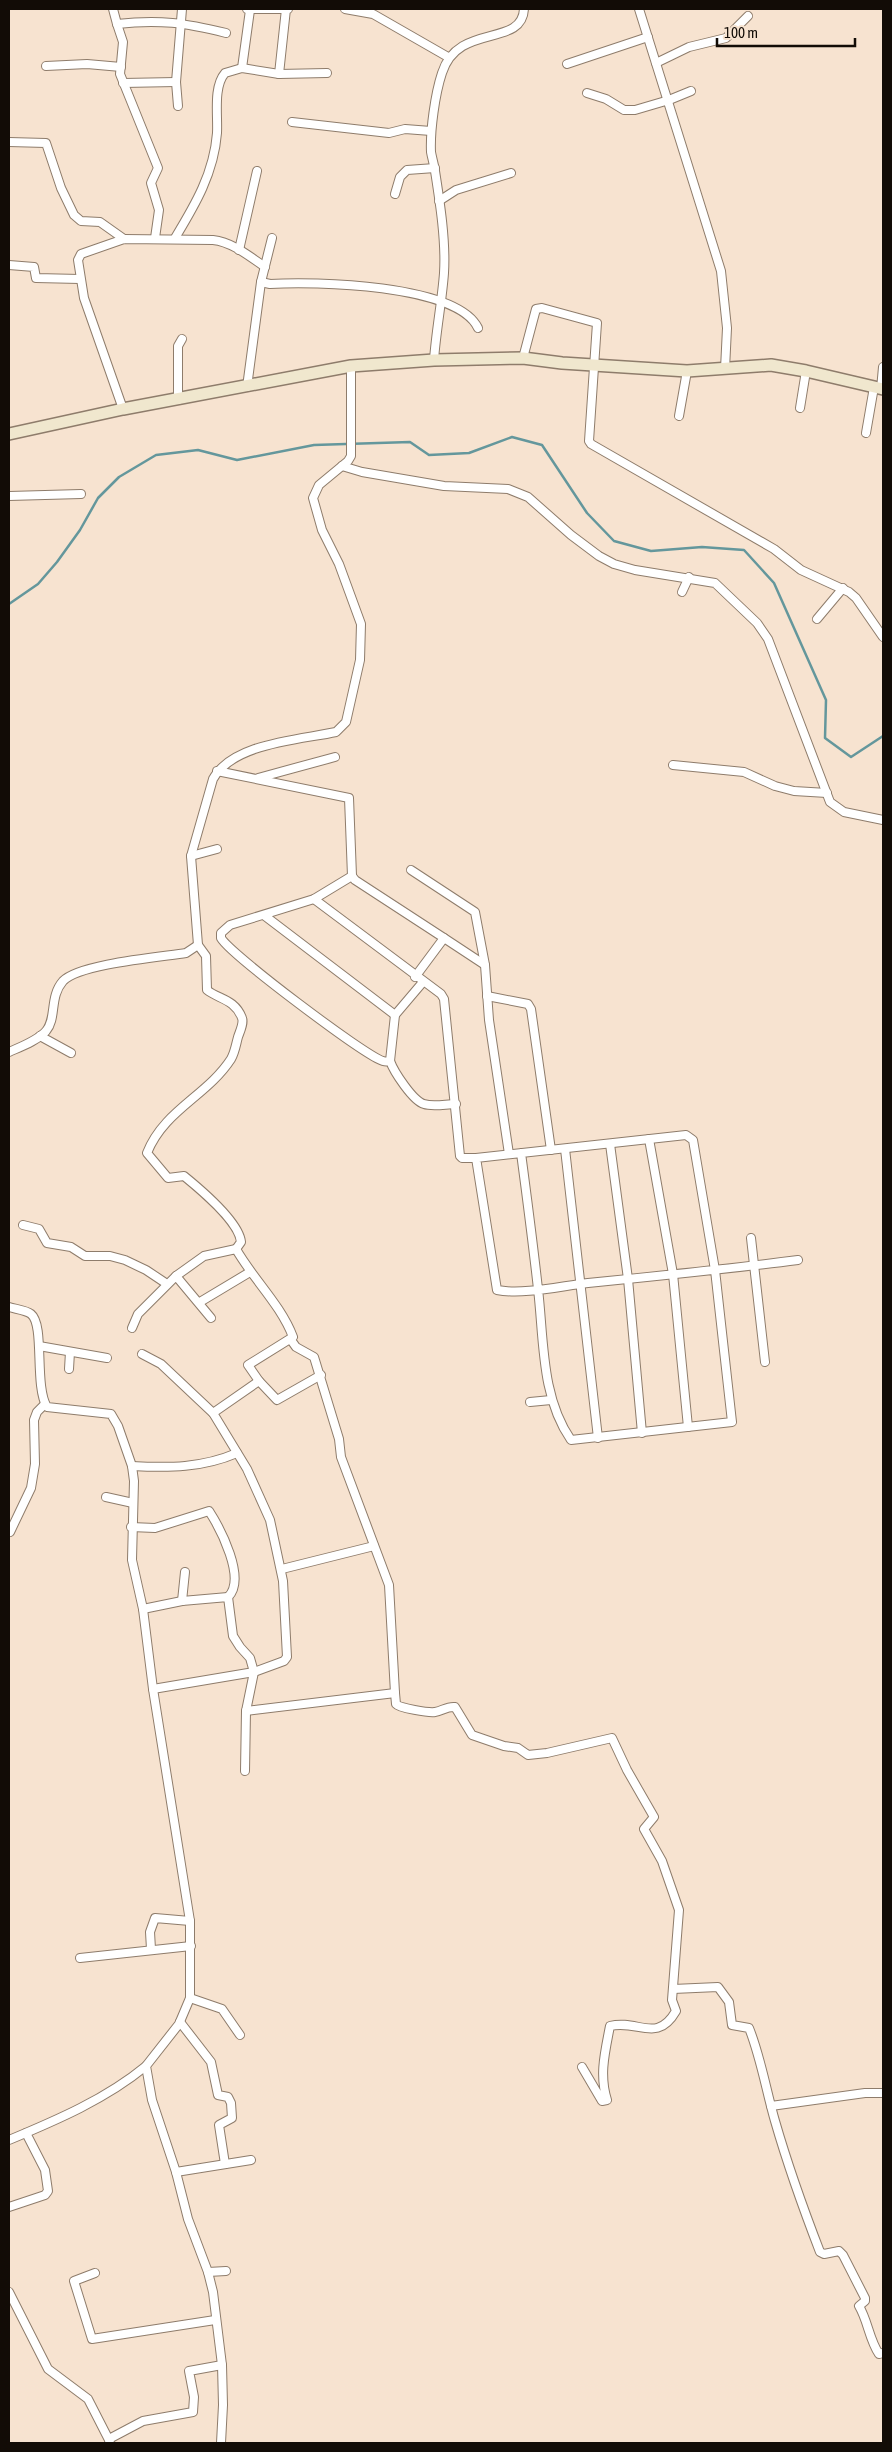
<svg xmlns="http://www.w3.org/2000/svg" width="892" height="2452" font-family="'Asap Condensed',sans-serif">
<rect width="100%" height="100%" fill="#f7e3d0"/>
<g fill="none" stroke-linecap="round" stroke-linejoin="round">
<polyline stroke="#64979c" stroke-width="2.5" points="9,604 38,584 57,562 80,530 98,498 119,477 156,455 198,450 237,460 314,445 410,442 429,455 469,453 512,437 542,445 587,513 614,541 651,551 702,547 744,550 774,583 826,700 825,738 851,757 883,736"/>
<g stroke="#8e7c6b" stroke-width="10">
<g id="street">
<path d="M113,9L117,24C160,19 185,23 226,33"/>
<polyline points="247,9 288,9"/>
<polyline points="345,9 373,14 448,57"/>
<polyline points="639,9 721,271 727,328 725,369"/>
<polyline points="117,24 123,42 120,74 158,168 151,183 159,210 155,238"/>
<polyline points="656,63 689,47 726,38 748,16"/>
<polyline points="567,64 648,37"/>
<polyline points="46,66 87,64 121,67"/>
<polyline points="242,68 250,10"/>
<polyline points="279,74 286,9"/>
<polyline points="123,83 176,82"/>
<polyline points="587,93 606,99 624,110 635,110 669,100 691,91"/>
<polyline points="178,106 176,82 182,9"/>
<polyline points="292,122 389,133 405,129 431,131"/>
<polyline points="9,142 46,143 61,188 74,215 81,221 100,222 124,239"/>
<polyline points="395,194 400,177 407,170 435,168"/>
<polyline points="439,201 456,190 511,173"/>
<path d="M175,238C195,205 214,173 217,133C218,115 213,87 225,73L242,68L279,74L327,73"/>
<polyline points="239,250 257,171"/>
<polyline points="9,265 34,267 36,278 80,279"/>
<path d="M261,282L270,284C313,281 457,284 478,328"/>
<polyline points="523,358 536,309 542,308 597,323 589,441 591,444 774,549 801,570 849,592 856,598 883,637"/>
<path d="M434,360C436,331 442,301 444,273C446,241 440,203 435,171C434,164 432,158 431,152C430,131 435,94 442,73C458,22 522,48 524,9"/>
<polyline points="247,387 261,282 272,238"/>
<polyline points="881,389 883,367"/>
<polyline points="178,400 178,346 182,339"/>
<polyline points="800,408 806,371"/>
<path d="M123,409L84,298L78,260L81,254L124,239L213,240C232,242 249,256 265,267"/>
<polyline points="679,416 687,371"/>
<polyline points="866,433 874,387"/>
<polyline points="342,466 362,472 444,486 508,489 528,497 571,535 599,556 614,564 635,570 715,583 757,623 768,639 830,802 844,812 883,820"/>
<polyline points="9,496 81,494"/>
<polyline points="682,592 689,577"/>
<polyline points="817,619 843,588"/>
<polyline points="673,765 744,772 775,786 794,791 827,793"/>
<polyline points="217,771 349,798 352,876 355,880 444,938 415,977"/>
<polyline points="258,778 335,757"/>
<polyline points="191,856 217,849"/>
<polyline points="411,870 475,912 485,965"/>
<path d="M352,876L314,899L230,925L221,933V938C230,954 364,1055 383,1061C386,1062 387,1062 390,1061L395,1015L423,982"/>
<polyline points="314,899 441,994 444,999 460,1156 462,1158 476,1158"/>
<polyline points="265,916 395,1015"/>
<polyline points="444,938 485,965 489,1020 509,1154"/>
<polyline points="487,996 528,1004 531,1009 551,1150"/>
<polyline points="40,1036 71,1053"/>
<path d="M9,1052C20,1047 37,1041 46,1031C57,1018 49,997 63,981C79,964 160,957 186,953L198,945"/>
<path d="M390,1061C394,1072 413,1101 424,1104C433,1107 446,1104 456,1104"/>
<polyline points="649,1139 673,1274 688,1427"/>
<polyline points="610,1144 628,1279 642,1433"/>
<polyline points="565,1149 598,1438"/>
<path d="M521,1153C527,1198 533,1244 538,1289C544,1340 541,1397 571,1440L732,1422L715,1270L693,1140L686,1135C616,1142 546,1150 476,1158L497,1290C523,1295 561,1286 588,1283C658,1276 728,1269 798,1260"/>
<polyline points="23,1225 39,1229 47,1243 71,1247 85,1256 110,1256 125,1260 146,1270 167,1284"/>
<polyline points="751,1238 765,1362"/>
<path d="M236,1249L241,1242C239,1222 200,1189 184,1176L168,1178L147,1153C164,1110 207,1096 231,1059C235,1052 236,1044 238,1037C240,1031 244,1023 242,1018C235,999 218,999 207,990L206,956L198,945L191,856L213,779C233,743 299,740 336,732L346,722L360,660L361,624L339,564L322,530L313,498L319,485L348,461L351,456V366"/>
<path d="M176,1276L204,1256L236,1249C253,1279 281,1305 293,1337L248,1365L259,1381"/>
<polyline points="200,1302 250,1272"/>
<path d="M9,1307C15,1309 26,1310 31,1314C45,1325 34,1386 47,1407L111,1414L118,1426L132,1466L134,1481L132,1560L143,1609L153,1689L190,1921V1998L179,2024L146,2066L152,2100L176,2172L188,2219L208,2272L213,2292L222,2365L223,2405L221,2443"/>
<polyline points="132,1328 138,1314 176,1276 211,1318"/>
<polyline points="291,1340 296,1347 314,1357 339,1439 341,1457 389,1585 395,1693"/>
<polyline points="39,1346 107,1358"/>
<polyline points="142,1354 161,1364 213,1413"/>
<polyline points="69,1369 70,1352"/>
<polyline points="530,1402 551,1400"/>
<path d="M132,1466C169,1468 202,1468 237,1453"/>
<polyline points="106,1497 133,1503"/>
<path d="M131,1527L155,1528L209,1511C220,1528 247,1579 228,1597"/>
<polyline points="10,1532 31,1488 35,1464 34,1420 37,1412 45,1404"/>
<polyline points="282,1569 374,1546"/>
<polyline points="182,1601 185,1572"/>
<polyline points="143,1609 182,1601 228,1597 233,1636 240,1647 250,1658 254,1672 246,1711 245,1771"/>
<polyline points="153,1689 254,1672 284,1661 287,1657 283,1581 270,1520 247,1469 213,1413 259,1381 277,1400 321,1375"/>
<path d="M246,1711L395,1693L396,1704C399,1708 429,1713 435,1712C442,1711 447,1706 455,1707L472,1735L504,1746L518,1748L528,1755L547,1753L612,1738L627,1770L654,1817L644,1829L662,1861L679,1910L672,2000L676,2011C657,2044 638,2019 610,2026C605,2052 599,2075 607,2100L602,2101L582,2067"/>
<polyline points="151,1949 150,1932 155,1918 190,1921"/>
<polyline points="80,1958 191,1946"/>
<path d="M673,1989L718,1987L729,2002L732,2025L749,2028C761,2058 766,2090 775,2121C788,2166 803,2208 820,2252L824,2254L839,2251L843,2255L865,2298V2301L859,2306C868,2321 869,2339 879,2354L883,2353"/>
<polyline points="190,1998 222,2009 240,2035"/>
<polyline points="180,2022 211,2062 218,2095 228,2097 231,2103 232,2118 219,2125 225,2164"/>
<polyline points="771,2106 865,2093 883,2093"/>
<path d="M9,2140C57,2120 106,2099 146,2066"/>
<polyline points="176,2172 251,2160"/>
<polyline points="9,2207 45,2195 48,2191 45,2170 26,2133"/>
<polyline points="208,2272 226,2271"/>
<polyline points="95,2273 74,2281 92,2339 215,2320"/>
<polyline points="9,2292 48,2369 88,2399 109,2440"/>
<polyline points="110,2443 109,2439 143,2421 193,2412 194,2397 189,2371 222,2365"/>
</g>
</g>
<g stroke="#8e7c6b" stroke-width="14">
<polyline id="secondary" points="9,434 123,409 351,366 434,360 523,358 562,363 687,371 771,365 806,371 883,389"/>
</g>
<use href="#street" stroke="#fff" stroke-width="8"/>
<use href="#secondary" stroke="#f0e7ce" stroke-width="11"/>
</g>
<rect width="892" height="2452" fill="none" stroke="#120c06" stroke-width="20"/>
<path d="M717 38v8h138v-8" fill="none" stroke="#120c06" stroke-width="2.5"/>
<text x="724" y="38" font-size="15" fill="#120c06" stroke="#f7e3d0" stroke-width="4" paint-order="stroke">100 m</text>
</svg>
